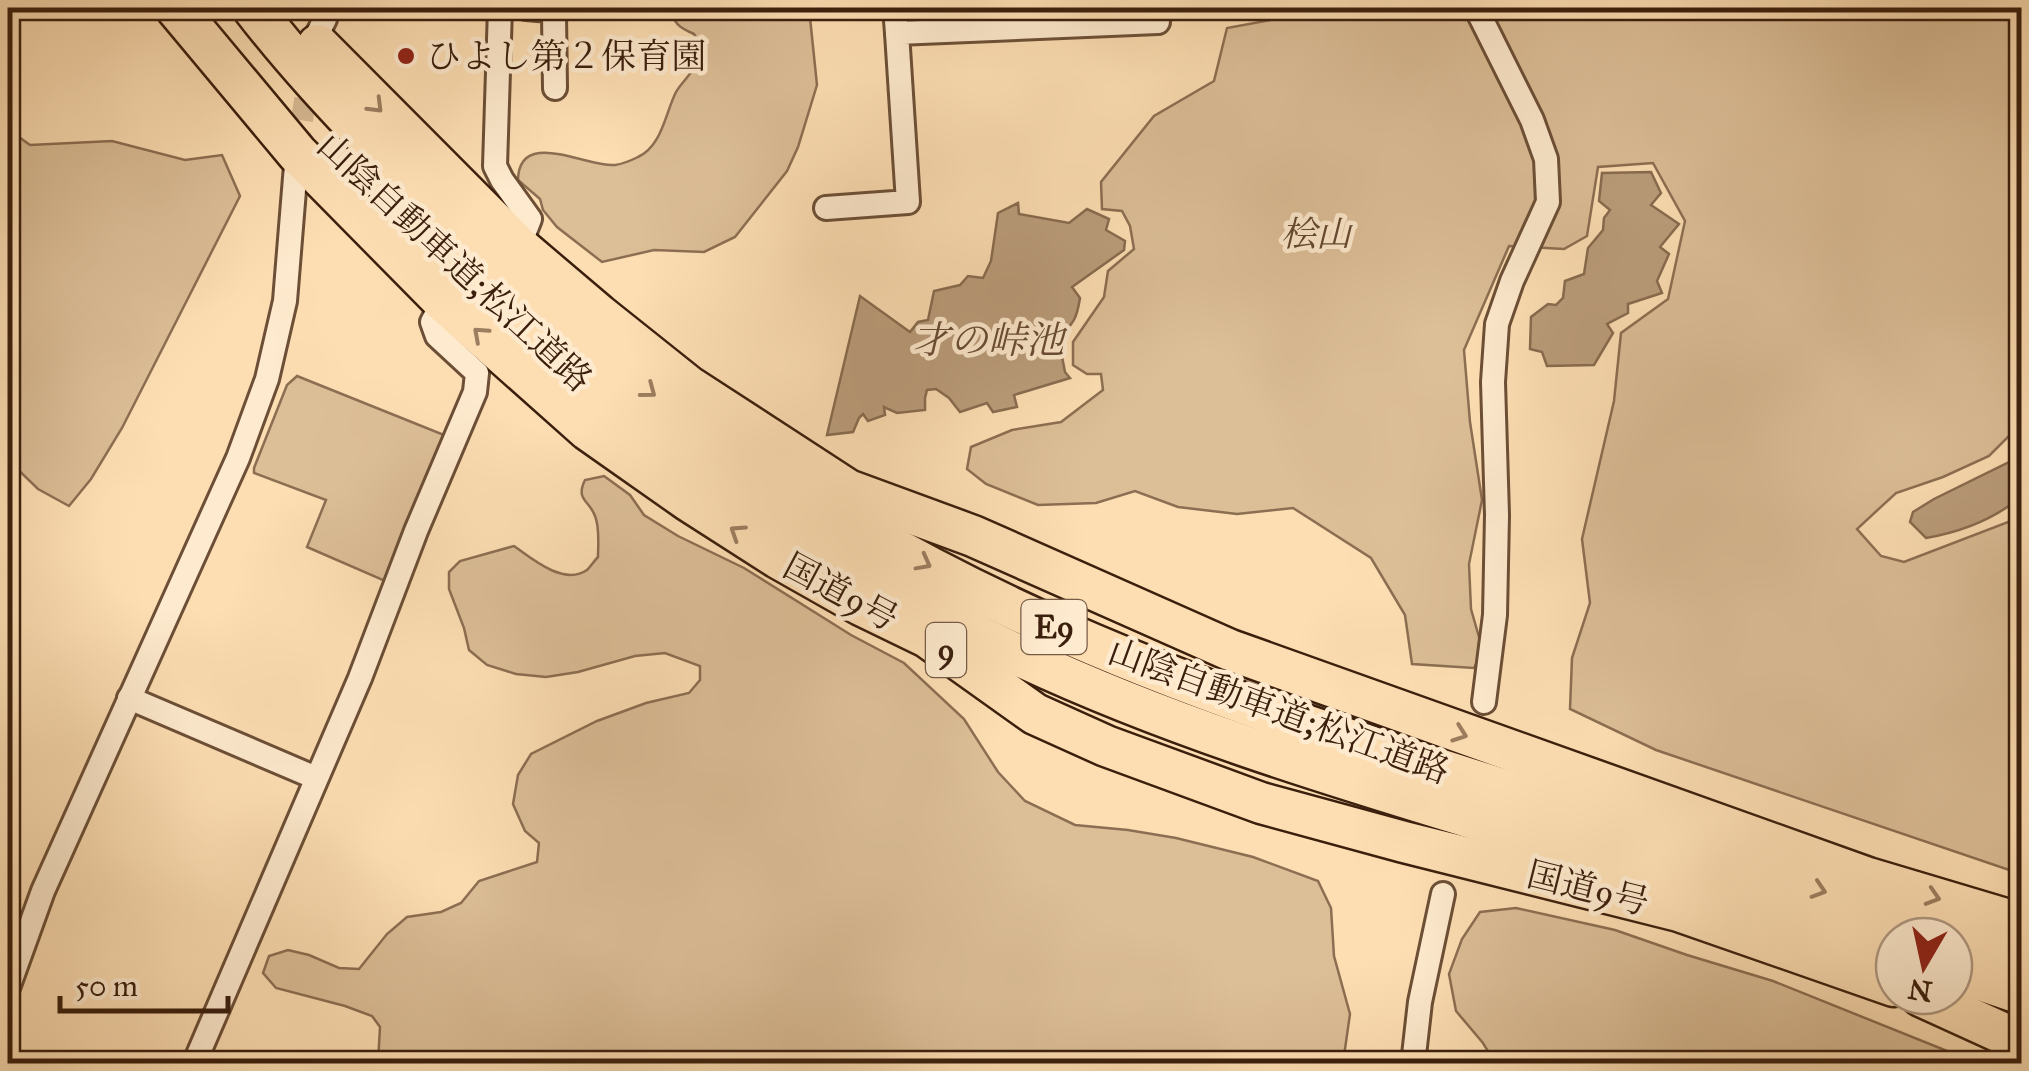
<svg xmlns="http://www.w3.org/2000/svg" width="2029" height="1071" font-family="'IM FELL Great Primer','Noto Serif JP',serif">
<rect width="100%" height="100%" fill="#fddeb3"/>
<filter id="stains"><feTurbulence type="fractalNoise" baseFrequency=".002" numOctaves="4"/><feColorMatrix values="0 0 0 0 .2 0 0 0 0 .09 0 0 0 0 .02 0 0 0 .5 -.17"/></filter>
<radialGradient id="worn" r=".72"><stop offset=".6" stop-color="#630" stop-opacity="0"/><stop offset="1" stop-color="#630" stop-opacity=".3"/></radialGradient>
<g fill="#dcbe97" stroke="#8c6e52" stroke-width="2.5">
<path d="M672,8H809L817,85L798,147L787,171L735,237L704,252L654,250L602,262L557,227L543,210L540,199L518,180C519,127 588,168 615,165C622,164 632,160 638,157C662,146 665,114 676,92C681,83 690,76 694,67C697,61 698,52 700,44L694,34C680,28 672,23 672,8Z"/>
<polygon points="1309,8 2021,8 2021,424 1989,456 1943,477 1896,493 1857,529 1881,556 1904,562 2021,517 2021,874 1656,750 1570,709 1572,658 1590,603 1582,539 1614,401 1621,333 1668,299 1685,221 1653,163 1598,167 1587,236 1564,249 1509,246 1464,350 1470,422 1482,500 1469,564 1471,609 1483,651 1474,668 1412,664 1405,615 1371,558 1293,508 1237,514 1178,507 1135,491 1096,503 1038,505 986,484 967,469 971,447 1012,430 1061,422 1103,390 1101,374 1087,374 1073,365 1073,342 1104,297 1108,271 1134,249 1130,226 1122,211 1102,209 1101,182 1154,116 1214,81 1227,28 1303,14"/>
<polygon points="8,129 30,145 112,141 185,160 222,155 240,196 122,428 91,479 69,506 38,489 8,460"/>
<polygon points="297,376 444,435 418,508 407,520 388,580 385,581 307,547 326,500 254,473 254,468 287,385"/>
<path d="M604,476L630,495L644,515L678,536L744,568L851,635L904,663L964,719L998,772L1025,801L1075,825L1128,830L1176,838L1253,857L1318,881L1331,908L1334,956L1350,1014L1343,1063H378L380,1027L372,1016L345,1006L276,988L263,973L269,956L288,950L309,955L339,968L359,969L387,934L407,917L441,912L461,903L479,881L537,862L539,843L525,831L513,804L518,775L531,754L597,721L646,703L689,693L700,680V666L665,653L635,656L578,672L546,677L516,674L487,665L469,650L464,628L449,589V572L460,561L514,546C532,559 564,586 587,570C591,566 594,561 598,557C598,545 600,528 595,516C590,501 575,500 585,480Z"/>
<polygon points="1516,908 1615,930 1687,955 1773,981 1977,1063 1495,1063 1483,1043 1456,1011 1449,974 1462,939 1480,912"/>
</g>
<g fill="#bb9d7b" stroke="#886b4f" stroke-width="2.5">
<polygon points="1651,172 1661,193 1651,205 1679,224 1660,247 1669,254 1657,281 1662,293 1628,304 1628,313 1607,324 1613,333 1594,365 1547,366 1542,352 1530,349 1531,317 1548,304 1556,305 1563,298 1565,281 1584,274 1588,248 1603,230 1604,218 1610,210 1599,201 1602,173"/>
<path d="M1018,203L1019,214L1069,223L1087,209L1109,219L1106,230L1125,241L1124,250L1072,287L1080,298C1077,317 1074,325 1058,336L1065,372L1070,378L1014,395L1017,407L993,412L987,403L960,412L949,398L936,389L927,390L925,398V410L897,413L884,407L885,415L868,421L863,414L859,418L853,432L827,435L860,296L910,332L918,322L928,320L934,291L960,285L968,276L983,278L991,261L998,213Z"/>
<path d="M2021,439V497C1994,519 1961,532 1926,538L1910,522L1913,512L1934,499L2015,459Z"/>
</g>
<g fill="none" stroke-linecap="round" stroke-linejoin="round">
<polyline stroke="#d6b892" stroke-width="22" stroke-dasharray="22 11" stroke-linecap="butt" points="297,153 309,74"/>
<g stroke="#6c4f36" stroke-width="28">
<g id="street">
<polyline points="500,8 495,166 502,180 530,219 519,247"/>
<polyline points="526,8 549,10 554,14 555,88"/>
<polyline points="895,8 897,33"/>
<polyline points="1476,8 1532,120 1546,159 1548,202 1512,281 1497,324 1493,382 1497,515 1495,615 1484,702"/>
<polyline points="314,41 325,19 327,8"/>
<polyline points="826,208 908,202 897,33 1158,22"/>
<polyline points="129,698 316,778"/>
<polyline points="8,988 43,891 238,458 267,379 285,301 297,153"/>
<polyline points="194,1064 360,678 416,531 475,392 477,373 437,336 432,322 443,301"/>
<polyline points="1413,1064 1420,1002 1443,894"/>
</g>
</g>
<g stroke="#3b1f0d" stroke-width="45">
<g id="highway">
<polyline points="176,8 297,153 443,301 588,430 689,501 778,558 861,605 927,637 1035,714 1106,746 1261,803 1404,842 1679,911 1894,986"/>
<path d="M253,8C292,59 337,107 382,154C570,349 792,509 1040,621C1206,697 1379,750 1552,805C1709,854 1865,906 2022,957"/>
<polyline points="318,45 519,247 599,315 688,386 848,490 973,536 1230,650 1868,878 2022,924"/>
<path d="M403,223C460,277 517,331 579,380C716,488 864,583 1022,657C1163,723 1311,769 1459,814C1604,859 1750,904 1894,952"/>
<polyline points="1954,971 2022,994"/>
<polyline points="1921,996 2022,1042"/>
</g>
</g>
<use href="#street" stroke="#feeace" stroke-width="22"/>
<use href="#highway" stroke="#fddeb3" stroke-width="40"/>
</g>
<defs><path id="oneway-chevron" d="M-2-3.5L2.5 0L-2 3.5" fill="none" stroke-width="1.6" stroke-linecap="round" stroke-linejoin="round" transform="scale(2.5)"/></defs>
<g stroke="#9c7e60">
<use href="#oneway-chevron" transform="translate(376 106) rotate(45)"/>
<use href="#oneway-chevron" transform="translate(480 334) rotate(-138)"/>
<use href="#oneway-chevron" transform="translate(649 391) rotate(37)"/>
<use href="#oneway-chevron" transform="translate(737 532) rotate(-147)"/>
<use href="#oneway-chevron" transform="translate(924 563) rotate(28)"/>
<use href="#oneway-chevron" transform="translate(1460 734) rotate(20)"/>
<use href="#oneway-chevron" transform="translate(1819 890) rotate(18)"/>
<use href="#oneway-chevron" transform="translate(1933 897) rotate(17)"/>
</g>
<circle fill="#8f2418" stroke="#feeace" stroke-width="4" cx="406" cy="56" r="10"/>
<g text-anchor="middle" stroke-width="9" stroke-linejoin="round" paint-order="stroke">
<g fill="#feeace" stroke="#765c47" stroke-width="2.5">
<rect x="1021.5" y="600" width="65" height="54" rx="8"/>
<rect x="926" y="623" width="40" height="54" rx="8"/>
</g>
<g font-size="32" font-weight="bold" fill="#3b1f0d">
<text x="1054" y="638">E9</text>
<text x="946" y="661">9</text>
</g>
<g font-size="35" fill="#3b1f0d" stroke="#feeace" text-anchor="start">
<text x="426" y="68">ひよし第２保育園</text>
</g>
<g font-size="35" font-style="italic" fill="#634730" stroke="#feeace">
<text x="1316" y="246">桧山</text>
</g>
<g font-size="35" fill="#3b1f0d" stroke="#feeace">
<text transform="translate(455 262) rotate(43)" y="12">山陰自動車道;松江道路</text>
<text transform="translate(841 592) rotate(28)" y="12">国道9号</text>
<text transform="translate(1279 711) rotate(20)" y="12">山陰自動車道;松江道路</text>
<text transform="translate(1588 888) rotate(14)" y="12">国道9号</text>
</g>
<g font-size="38" font-style="italic" fill="#684b34" stroke="#feeace">
<text x="988" y="353">才の峠池</text>
</g>
</g>
<rect width="2029" height="1071" fill="none" stroke="#fddeb3" stroke-width="40"/>
<rect x="10" y="10" width="2009" height="1051" fill="none" stroke="#3b1f0d" stroke-width="5"/>
<rect x="20" y="20" width="1989" height="1031" fill="none" stroke="#3b1f0d" stroke-width="2.5"/>
<g transform="translate(1924 966) rotate(189)"><circle r="48" fill="#feeace" stroke="#b09981" stroke-width="2.5"/>
<path d="M0-8L18 38L0 25L-18 38Z" fill="#8f2418"/>
<text y="-15" font-size="28" font-weight="bold" text-anchor="middle" fill="#3b1f0d">N</text>
</g>
<path d="M60 996v15h168v-15" fill="none" stroke="#3b1f0d" stroke-width="5"/>
<text x="75" y="996" font-size="30" fill="#3b1f0d" stroke="#feeace" stroke-width="8" paint-order="stroke">50 m</text>
<rect width="100%" height="100%" filter="url(#stains)"/>
<rect width="100%" height="100%" fill="url(#worn)"/>
</svg>
